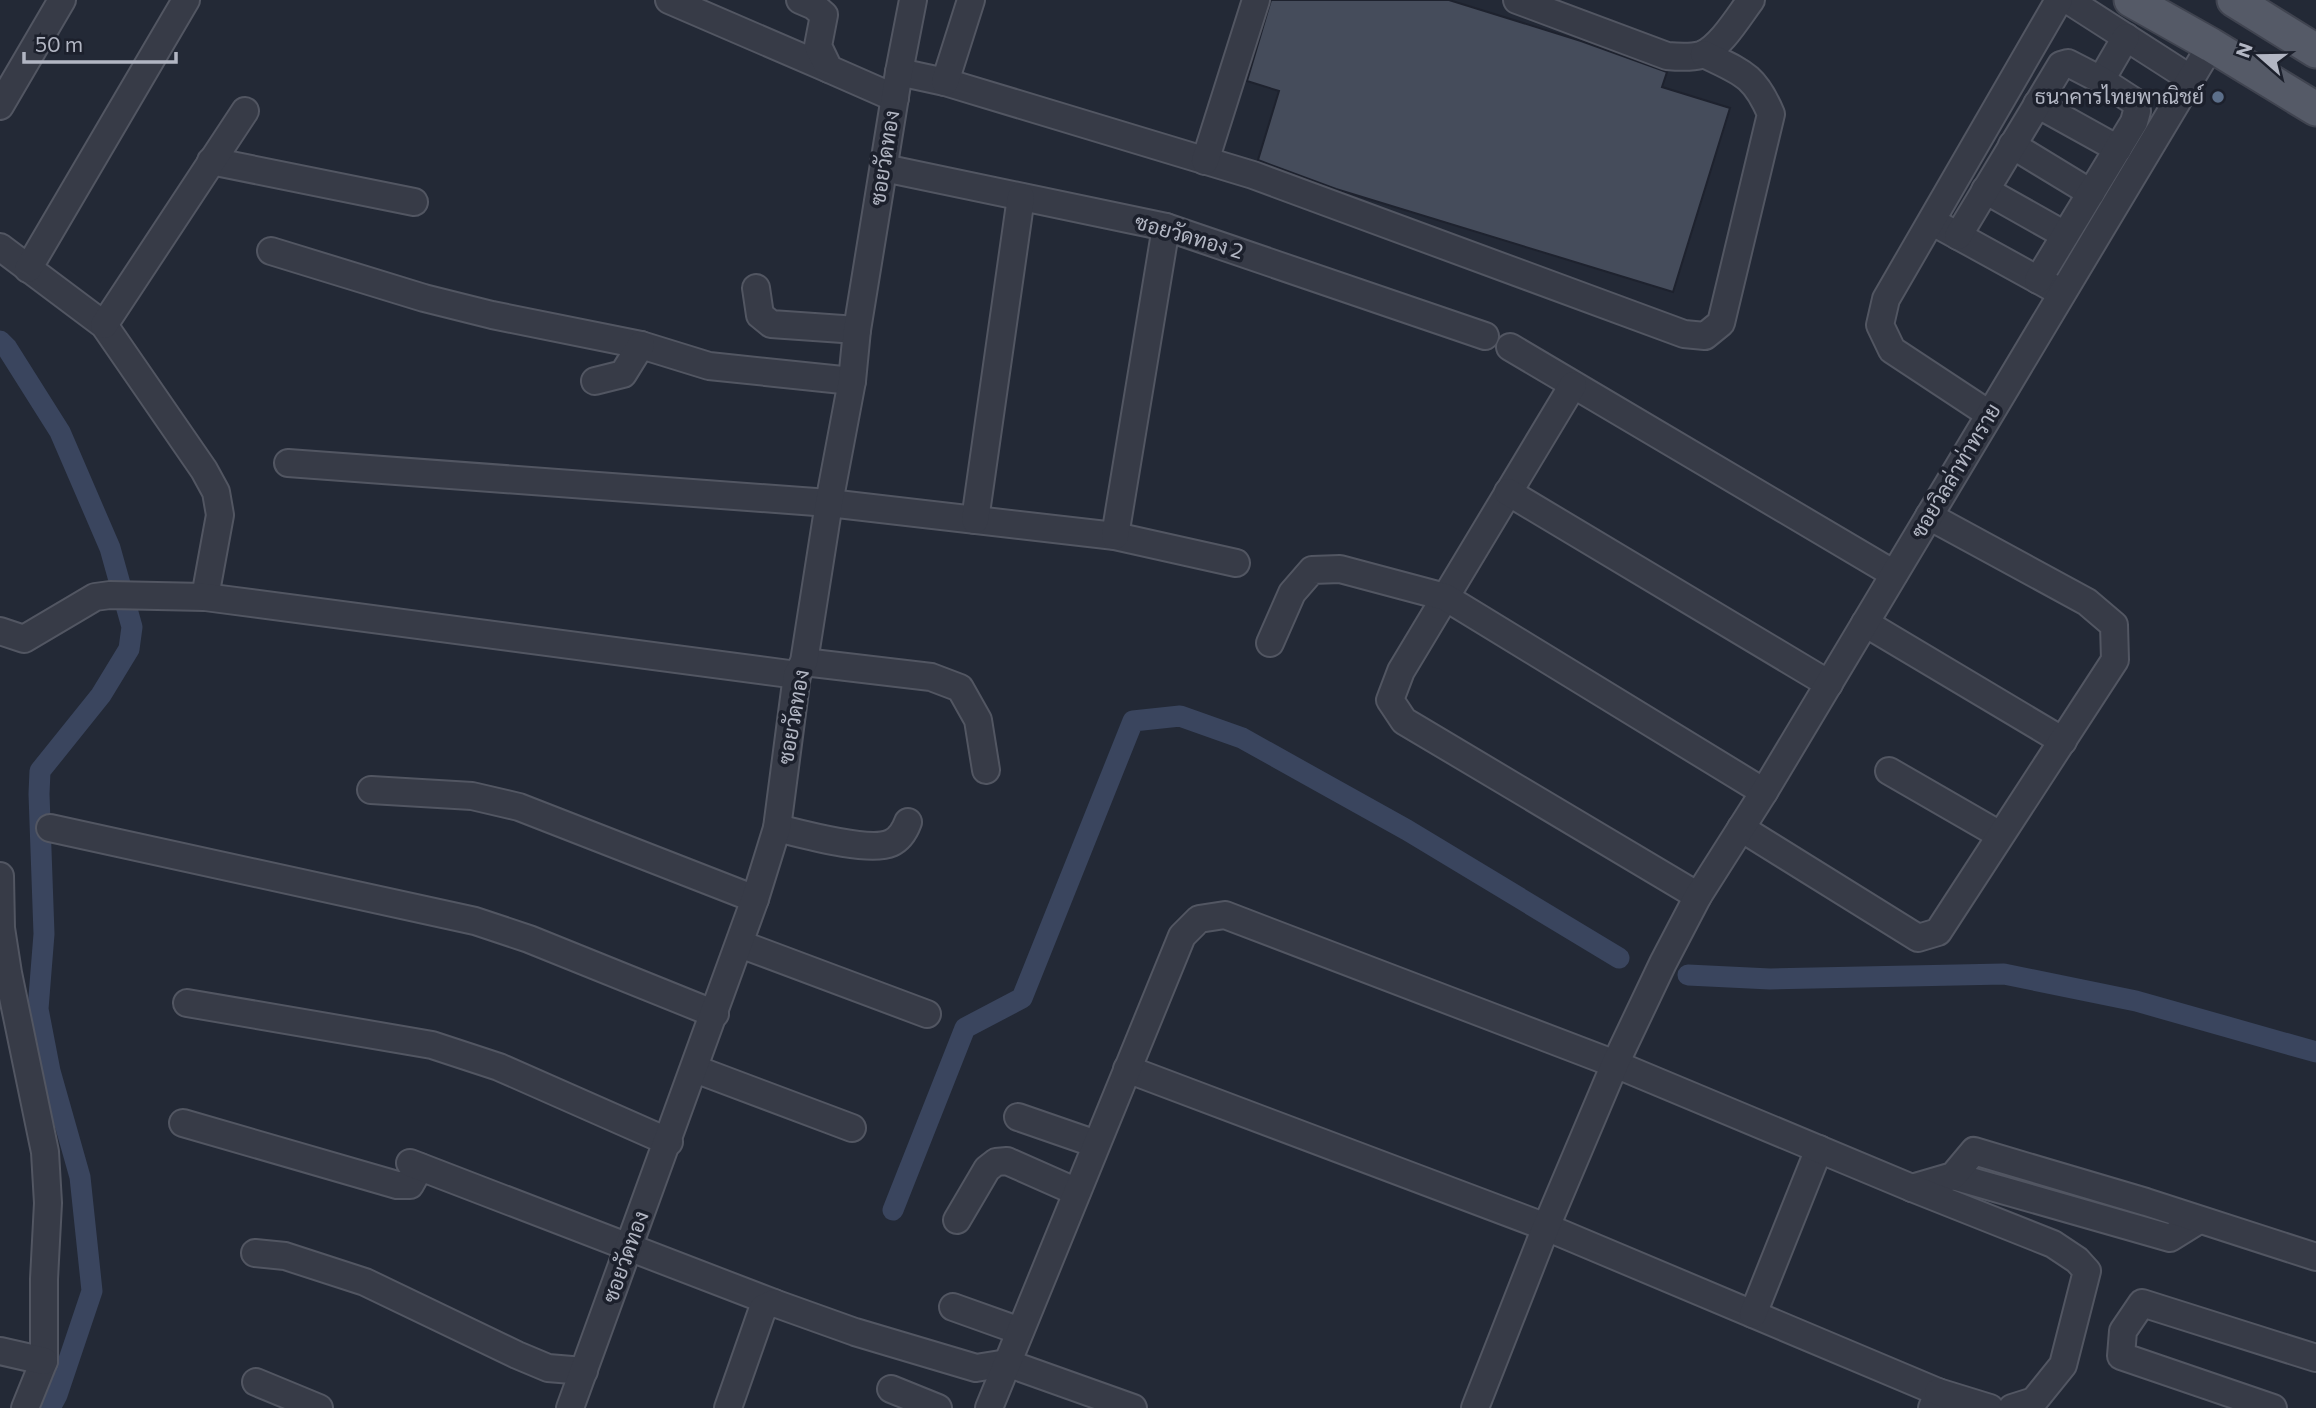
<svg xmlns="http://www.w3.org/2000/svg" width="2316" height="1408" font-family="Commissioner,Sarabun,sans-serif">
<rect width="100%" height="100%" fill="#232936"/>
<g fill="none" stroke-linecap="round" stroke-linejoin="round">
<g stroke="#3a455e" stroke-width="21">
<polyline points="0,341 7,348 60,432 110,548 132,627 129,649 101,695 40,771 39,794 44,934 38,1009 50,1071 80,1177 92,1291 57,1395 50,1408"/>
<polyline points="1688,975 1770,979 2004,974 2136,1001 2316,1052"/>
<polyline points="893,1210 965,1028 1022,998 1133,721 1180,716 1242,738 1407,830 1619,958"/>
</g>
</g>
<polygon fill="#454c5b" stroke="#1e222e" stroke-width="2" points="1271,0 1449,0 1581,41 1667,72 1662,87 1730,108 1673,292 1336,189 1258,160 1279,91 1247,81"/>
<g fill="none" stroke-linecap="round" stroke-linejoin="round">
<g stroke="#525662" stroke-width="30">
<g id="minor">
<polyline points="669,0 829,69"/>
<polyline points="800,0 814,6 824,15 818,46 829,69 895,98"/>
<path d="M1517,0L1667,56C1678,57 1690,58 1701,55C1720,48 1739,16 1751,0"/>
<polyline points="2068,0 2191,79"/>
<path d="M899,72L945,82L1253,175L1684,334L1705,336L1721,323L1771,114C1754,74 1741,72 1704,54"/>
<polyline points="2101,80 2126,37"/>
<polyline points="945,82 971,0"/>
<polyline points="2037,104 2118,149"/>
<polyline points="0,106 62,0"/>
<polyline points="2012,145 2091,193"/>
<polyline points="211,161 414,202"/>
<polyline points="1205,161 1256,0"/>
<polyline points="884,168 1166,227 1485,336"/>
<polyline points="1985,190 2065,235"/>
<polyline points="1942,227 2053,288"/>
<polyline points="1958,236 2061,65 2068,63 2101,80 2135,102 2137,111 2134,122 2038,280"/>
<polyline points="0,247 104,325 204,470 216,492 220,515 205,597"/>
<polyline points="271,251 424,298 492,315 641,345 709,366 852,381"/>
<polyline points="28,269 186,0"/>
<polyline points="756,288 760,315 771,324 857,330"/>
<polyline points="104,325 245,111"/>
<polyline points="1510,347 1894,574"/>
<polyline points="595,381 623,374 641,345"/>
<polyline points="1573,385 1401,671 1390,700 1404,721 1698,896"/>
<polyline points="1989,414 1892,350 1880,325 1886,299 2059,0"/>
<polyline points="288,463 829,503 1115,536 1236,563"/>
<polyline points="1508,492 1829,684"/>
<polyline points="975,520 1021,197"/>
<polyline points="1115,536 1166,227"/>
<polyline points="1865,623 2063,741"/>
<polyline points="0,631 24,639 95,597 110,595 205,597 797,675"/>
<polyline points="1270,643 1292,593 1312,570 1340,569 1445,597 1764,792"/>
<polyline points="804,662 931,677 960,688 978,720 986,770"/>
<polyline points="1889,771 2000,835"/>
<polyline points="371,790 472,796 519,807 755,899"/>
<polyline points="50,828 475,921 529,939 715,1014"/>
<path d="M777,828C802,834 869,853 891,843C900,839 905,830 908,822"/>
<polyline points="1741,828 1918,938 1938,932 2115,660 2114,625 2087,602 1929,516"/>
<polyline points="0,876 1,928 8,973 45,1152 48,1203 44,1279 44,1361 25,1408"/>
<polyline points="740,944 927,1014"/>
<polyline points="187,1003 432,1045 499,1067 669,1142"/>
<polyline points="695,1069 852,1128"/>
<polyline points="1127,1069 1546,1227 1938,1392 1932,1408"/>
<polyline points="1018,1117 1096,1144"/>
<polyline points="183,1123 397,1185 410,1185 420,1167"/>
<polyline points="410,1163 774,1303"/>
<polyline points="1953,1176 2170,1238 2199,1220"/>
<polyline points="1912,1188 1953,1176 1974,1151 2146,1202 2316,1257"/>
<polyline points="957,1220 987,1169 996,1162 1007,1161 1077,1192"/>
<polyline points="255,1253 285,1256 365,1282 517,1355 548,1368 584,1371"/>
<polyline points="953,1307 1020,1331"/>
<polyline points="1753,1314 1819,1149"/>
<polyline points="0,1351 44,1361"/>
<polyline points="256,1382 319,1408"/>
<polyline points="891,1389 938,1408"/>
<polyline points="1938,1392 1990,1408"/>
<polyline points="570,1408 755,899 777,828 797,675 804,662 829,503 852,381 857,330 899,72 913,0"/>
<polyline points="728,1408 763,1308 774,1303 855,1332 976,1368 1007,1363 1133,1408"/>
<polyline points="989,1408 1182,936 1199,919 1225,915 1615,1064 1912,1188 2053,1244 2077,1260 2087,1271 2063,1365 2034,1401 2012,1408"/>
<polyline points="1475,1408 1546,1227 1615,1064 1663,963 1698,896 1764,792 2211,45"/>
<polyline points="2273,1408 2121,1356 2123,1331 2142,1303 2316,1358"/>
</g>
</g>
<g stroke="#404450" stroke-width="37">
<g id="major">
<polyline points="2131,0 2211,45 2316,109"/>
<polyline points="2234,0 2316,51"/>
</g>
</g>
<use href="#minor" stroke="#373b47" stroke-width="26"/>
<use href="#major" stroke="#555a67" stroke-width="33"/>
</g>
<circle fill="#5c6f8a" stroke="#1c202c" stroke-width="2.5" cx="2218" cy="97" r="7"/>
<g text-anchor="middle" stroke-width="7" stroke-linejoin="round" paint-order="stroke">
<g font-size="21" fill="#b2b6c3" stroke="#1c202c" text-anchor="end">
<text x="2204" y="104">ธนาคารไทยพาณิชย์</text>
</g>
<g font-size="21" fill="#b2b6c3" stroke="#1c202c">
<text transform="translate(885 158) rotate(-81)" y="7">ซอยวัดทอง</text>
<text transform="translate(1189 237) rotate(16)" y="7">ซอยวัดทอง 2</text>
<text transform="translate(1956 471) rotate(-59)" y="7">ซอยวิลล่าท่าทราย</text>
<text transform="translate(794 717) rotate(-80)" y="7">ซอยวัดทอง</text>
<text transform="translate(626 1257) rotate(-70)" y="7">ซอยวัดทอง</text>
</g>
</g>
<g transform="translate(2260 56) rotate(290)" stroke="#1c202c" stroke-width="5" paint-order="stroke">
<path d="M0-5L12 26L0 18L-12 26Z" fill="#b2b6c3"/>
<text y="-10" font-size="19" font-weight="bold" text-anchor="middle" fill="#b2b6c3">N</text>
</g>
<path d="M24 52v10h152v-10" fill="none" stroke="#b2b6c3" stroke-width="3.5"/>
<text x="35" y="52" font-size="21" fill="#b2b6c3" stroke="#1c202c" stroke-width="5" paint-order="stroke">50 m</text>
</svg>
